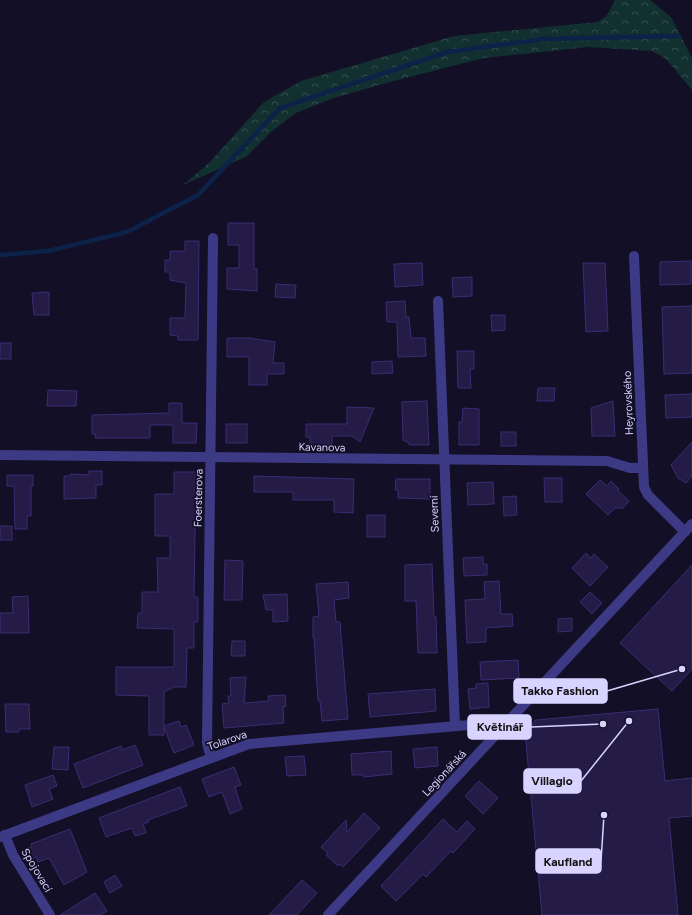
<svg xmlns="http://www.w3.org/2000/svg" width="692" height="915" font-family="Figtree,sans-serif">
<defs>
<pattern id="forest-crowns" width="20" height="18" patternUnits="userSpaceOnUse"><rect width="20" height="18" fill="#12302f"/><path d="M2 6a3 3 0 1 1 6 0M12 15a3 3 0 1 1 6 0" fill="none" stroke="#344d4e"/></pattern>
</defs>
<rect width="100%" height="100%" fill="#130f26"/>
<polygon fill="url(#forest-crowns)" points="615,0 650,0 671,17 692,58 692,90 666,59 652,51 589,47 484,58 386,83 334,98 296,113 271,132 246,157 183,185 209,163 264,102 301,81 454,36 598,22 607,15"/>
<g fill="none" stroke-linecap="round" stroke-linejoin="round">
<polyline stroke="#0c2248" stroke-width="4.5" points="0,255 48,251 127,232 198,195 280,108 447,52 543,39 677,36"/>
</g>
<g fill="#241b47" stroke="#3b2d73">
<polygon points="228,223 254,223 254,269 257,269 257,291 227,289 227,268 239,268 239,245 228,245"/>
<polygon points="185,241 199,241 198,340 178,340 178,336 170,335 170,318 185,318 186,283 170,280 170,272 165,272 165,260 170,260 170,251 185,251"/>
<polygon points="691,261 691,284 660,285 660,262"/>
<polygon points="422,263 423,285 395,287 394,264"/>
<polygon points="583,263 605,263 608,331 586,332"/>
<polygon points="472,277 472,296 453,297 452,278"/>
<polygon points="276,284 296,285 295,298 275,297"/>
<polygon points="49,292 49,315 34,315 32,293"/>
<polygon points="405,301 406,317 409,317 411,338 425,338 426,356 398,357 397,322 387,322 386,302"/>
<polygon points="692,306 692,373 664,374 662,307"/>
<polygon points="491,315 505,315 505,330 492,331"/>
<polygon points="227,338 249,338 275,342 273,363 284,363 284,374 267,374 267,385 249,385 249,357 227,357"/>
<rect x="0" y="343" width="11" height="16"/>
<polygon points="457,351 474,351 474,369 470,369 471,388 458,388"/>
<polygon points="392,361 393,373 372,374 372,362"/>
<polygon points="538,388 555,388 554,401 537,401"/>
<polygon points="48,390 77,391 76,406 47,406"/>
<polygon points="692,394 692,417 666,418 665,395"/>
<polygon points="427,401 429,445 409,445 409,443 403,440 402,402"/>
<polygon points="613,401 615,436 592,436 591,408"/>
<polygon points="169,403 182,403 182,423 197,423 196,443 173,443 173,425 150,425 150,438 95,438 96,434 92,434 92,415 169,413"/>
<polygon points="347,407 374,408 360,442 352,436 332,436 332,444 310,445 310,437 306,437 306,424 347,424"/>
<polygon points="463,408 479,409 479,445 459,445 459,422 462,422"/>
<rect x="226" y="424" width="21" height="19"/>
<rect x="501" y="432" width="15" height="14"/>
<polygon points="692,442 692,476 686,483 678,478 671,465"/>
<polygon points="89,471 102,471 102,485 96,485 96,498 64,499 64,476 69,476 71,474 89,475"/>
<polygon points="174,472 196,472 194,597 198,597 198,622 194,622 194,648 187,648 186,687 174,687 164,692 164,726 179,721 181,727 186,725 194,745 174,753 164,727 164,735 149,735 149,696 116,695 116,667 174,667 174,629 137,628 138,613 142,613 142,592 158,592 157,558 170,558 170,536 155,536 155,494 174,494"/>
<polygon points="7,475 33,475 33,486 31,486 31,516 27,516 27,529 15,529 14,486 7,486"/>
<polygon points="254,476 354,479 353,513 334,512 334,500 293,500 293,492 254,492"/>
<polygon points="544,478 562,478 562,502 545,502"/>
<polygon points="396,479 430,479 430,499 398,498 398,490 395,490"/>
<polygon points="600,480 607,486 611,481 619,489 618,491 629,501 623,508 615,508 608,515 586,494"/>
<polygon points="493,482 494,504 468,505 467,483"/>
<polygon points="516,496 517,515 504,516 503,497"/>
<rect x="367" y="515" width="18" height="22"/>
<rect x="0" y="526" width="12" height="14"/>
<polygon points="586,553 591,558 594,554 608,567 590,586 572,568"/>
<polygon points="483,557 483,564 487,564 487,575 464,576 463,558"/>
<polygon points="225,560 243,561 242,600 224,600"/>
<polygon points="432,564 434,617 436,617 437,653 418,653 416,601 405,601 405,565"/>
<polygon points="692,565 692,669 672,691 620,643"/>
<polygon points="499,581 501,614 512,614 513,626 486,628 486,642 467,643 465,600 485,599 484,582"/>
<polygon points="348,582 349,598 334,600 336,622 340,622 348,719 322,721 320,701 318,701 314,638 313,638 313,617 319,616 316,584"/>
<polygon points="590,592 602,603 592,614 580,602"/>
<polygon points="287,594 288,621 273,622 273,610 266,610 263,595"/>
<polygon points="28,596 29,633 0,633 0,613 13,613 12,597"/>
<polygon points="572,618 572,631 558,632 558,619"/>
<polygon points="232,641 245,641 245,656 231,656"/>
<polygon points="518,660 519,678 481,680 480,662"/>
<polygon points="246,677 244,703 269,701 268,696 285,695 286,706 283,707 284,723 224,728 222,704 229,703 228,696 231,696 230,678"/>
<polygon points="488,683 489,707 470,709 468,689 476,688 476,684"/>
<polygon points="435,689 436,711 370,717 368,694"/>
<polygon points="5,704 29,704 30,729 19,729 19,732 6,732"/>
<polygon points="658,709 665,781 692,778 692,816 669,818 678,915 542,915 525,732 536,720"/>
<polygon points="135,745 143,765 83,788 74,764 121,746 122,750"/>
<polygon points="54,747 69,747 68,770 52,769"/>
<polygon points="437,747 438,766 415,768 413,749"/>
<polygon points="391,751 392,774 364,777 364,775 352,775 351,754"/>
<polygon points="304,756 306,775 287,776 285,757"/>
<polygon points="234,767 241,785 235,787 242,809 230,814 222,792 209,797 202,779"/>
<polygon points="53,775 57,786 49,789 53,799 32,807 25,785"/>
<polygon points="479,781 498,798 483,814 465,796"/>
<polygon points="180,787 187,806 148,820 149,822 143,824 146,833 135,836 132,828 106,837 99,818"/>
<polygon points="364,813 380,828 343,867 340,864 338,866 326,855 328,853 321,847 346,820 347,832"/>
<polygon points="443,819 457,832 467,821 475,829 453,853 451,851 426,877 423,874 396,901 381,886"/>
<polygon points="70,829 87,872 64,885 49,858 38,862 36,857 32,859 28,848 32,847 31,844"/>
<polygon points="115,875 122,886 110,893 104,882"/>
<polygon points="302,880 317,893 297,915 269,915"/>
<polygon points="95,893 107,911 100,915 60,915"/>
</g>
<g fill="none" stroke-linecap="round" stroke-linejoin="round">
<g stroke="#3d3a85" stroke-width="10">
<polyline points="634,256 644,487 648,495 685,532"/>
<polyline points="438,301 455,726"/>
<polyline points="0,455 607,461 630,468 643,468"/>
<polyline points="211,758 207,743 213,238"/>
<polyline points="5,835 13,855 50,915"/>
<polyline points="0,837 249,744 469,725 485,727 498,733"/>
<polyline points="328,915 692,524"/>
</g>
</g>
<g text-anchor="middle" stroke-width="3.5" stroke-linejoin="round" paint-order="stroke">
<g font-size="11" fill="#d9d4ff" stroke="#130f26">
<text transform="translate(628 403) rotate(-92)" y="4">Heyrovského</text>
<text transform="translate(322 447) rotate(1)" y="4">Kavanova</text>
<text transform="translate(198 498) rotate(-89)" y="4">Foersterova</text>
<text transform="translate(434 514) rotate(-92)" y="4">Severní</text>
<text transform="translate(227 740) rotate(-19)" y="4">Tolarova</text>
<text transform="translate(444 773) rotate(-47)" y="4">Legionářská</text>
<text transform="translate(37 870) rotate(59)" y="4">Spojovací</text>
</g>
</g>
<path fill="none" stroke="#d9d4ff" stroke-width="1.5" d="M682 669L607 691M603 724L531 727M629 721L581 781M604 815L601 861"/>
<g fill="#d9d4ff" stroke="#130f26" stroke-width="1.5">
<circle cx="682" cy="669" r="4"/>
<circle cx="603" cy="724" r="4"/>
<circle cx="629" cy="721" r="4"/>
<circle cx="604" cy="815" r="4"/>
</g>
<g fill="#d9d4ff" stroke="#d9d4ff" stroke-width="1.5">
<rect x="514" y="679" width="93" height="24" rx="4"/>
<rect x="468" y="715" width="63" height="24" rx="4"/>
<rect x="524" y="769" width="57" height="24" rx="4"/>
<rect x="536" y="849" width="65" height="24" rx="4"/>
</g>
<g font-size="12" text-anchor="middle" font-weight="bold" fill="#111">
<text x="560" y="695">Takko Fashion</text>
<text x="500" y="731">Květinář</text>
<text x="552" y="785">Villagio</text>
<text x="568" y="866">Kaufland</text>
</g>
</svg>
